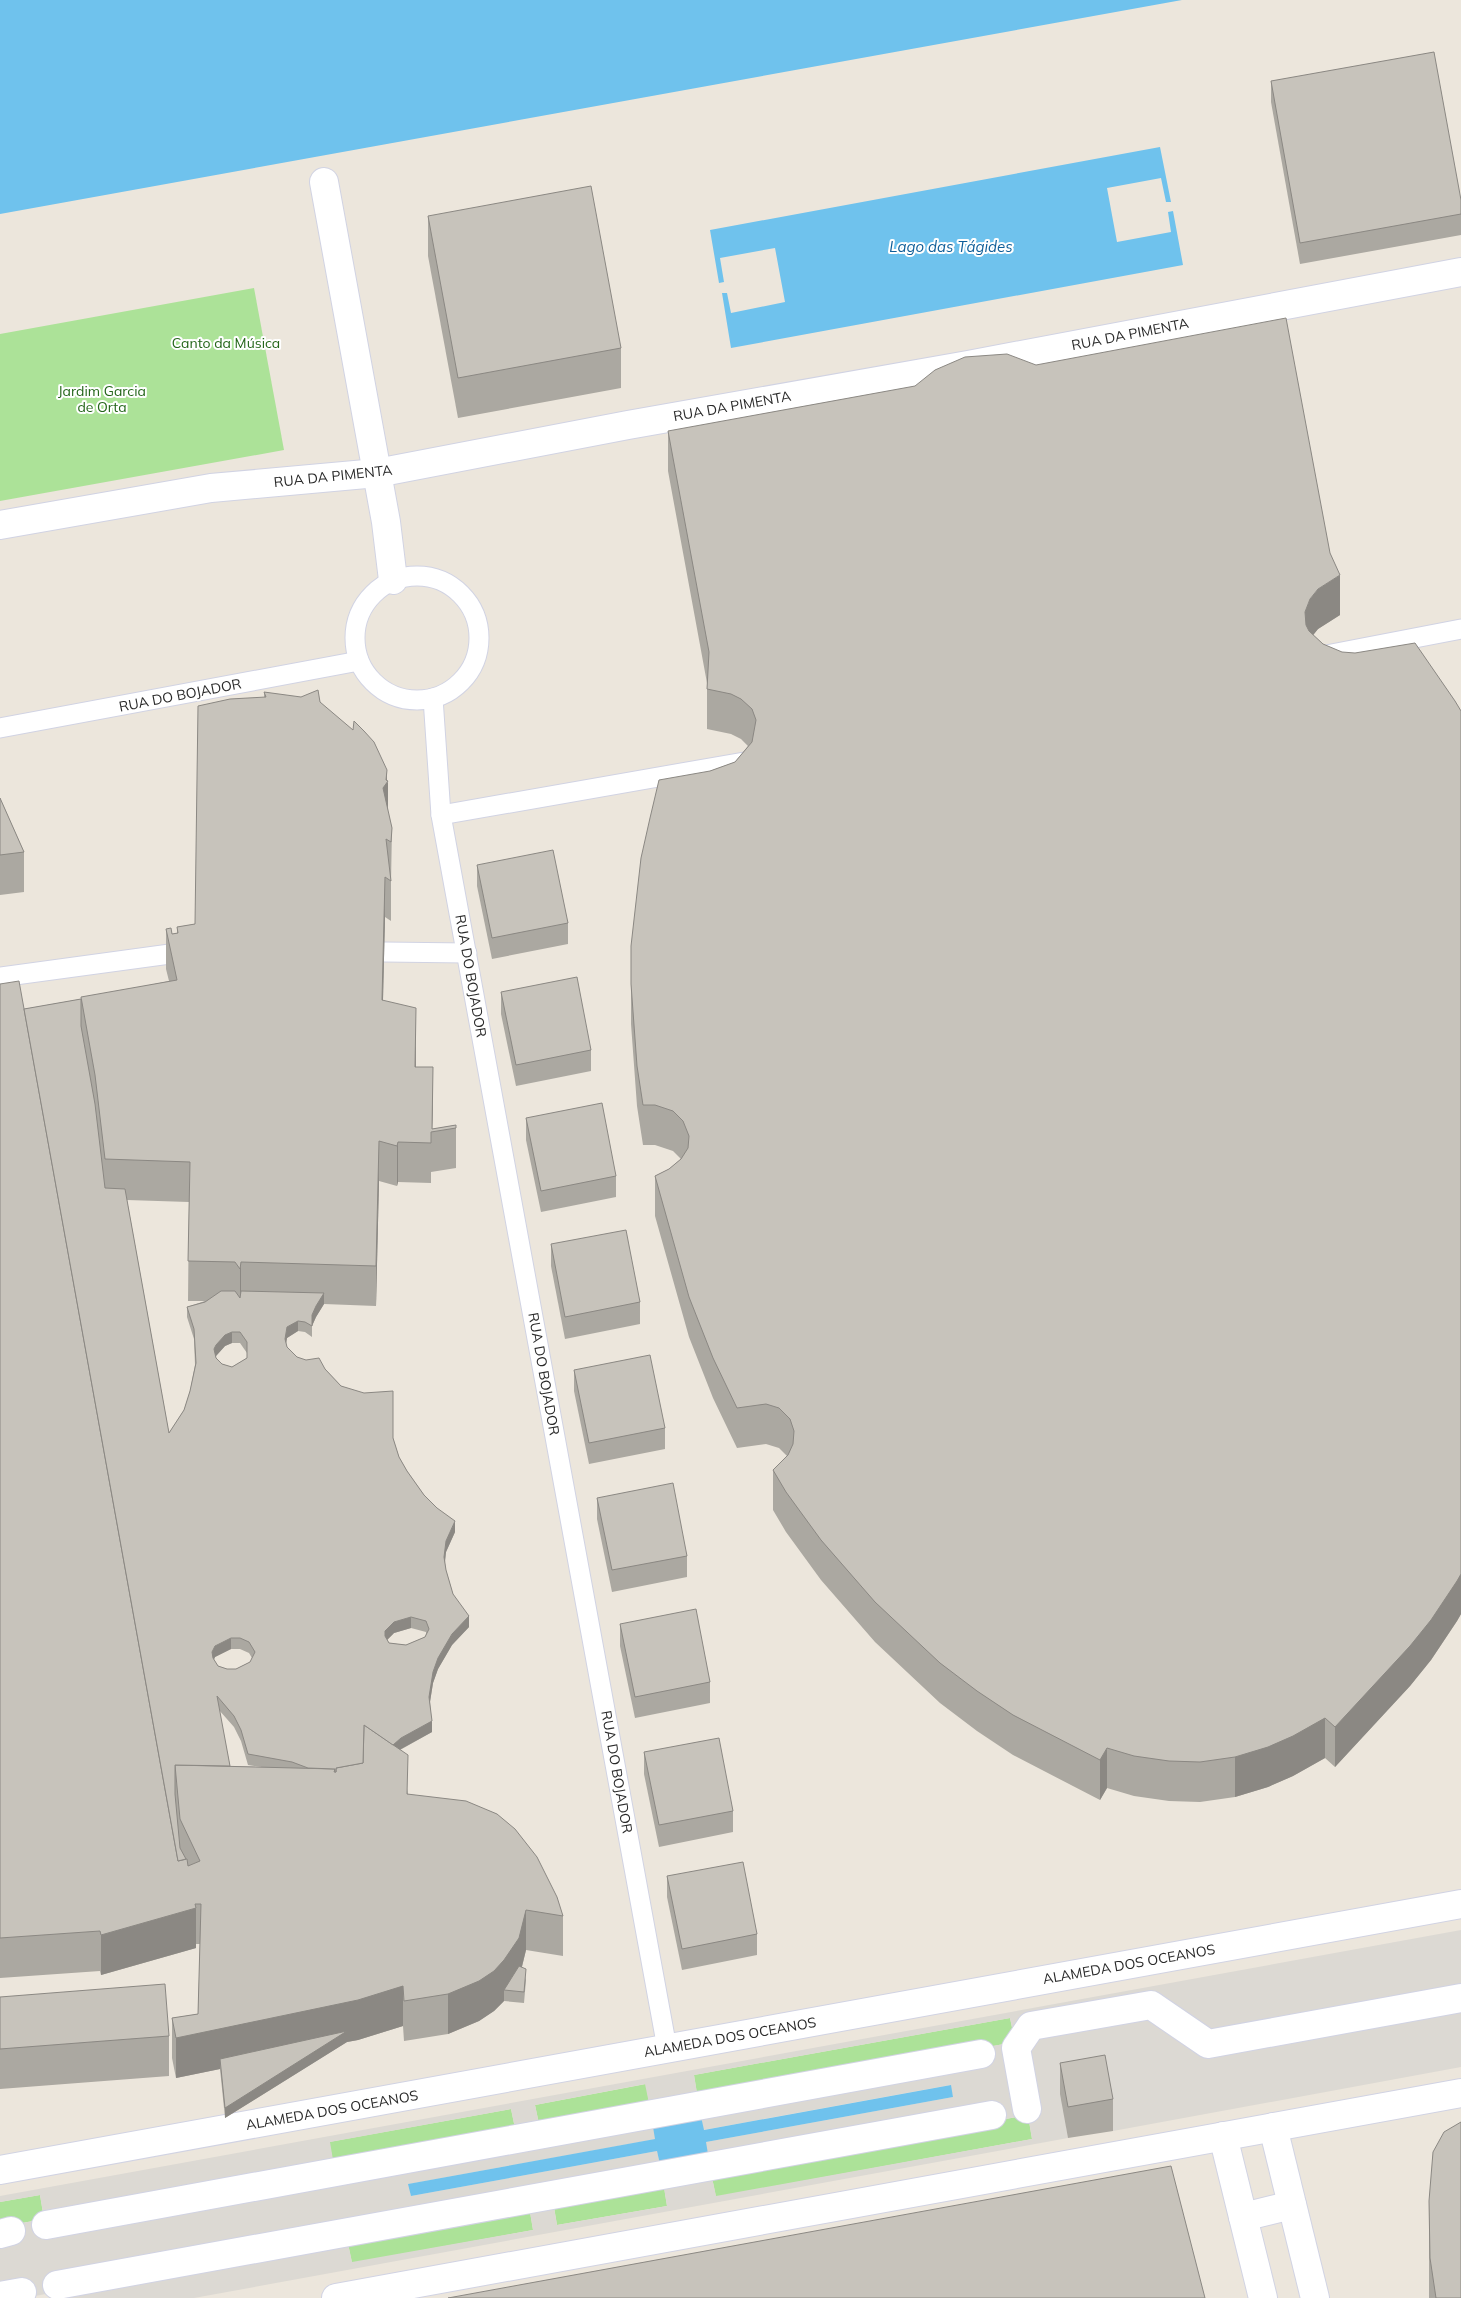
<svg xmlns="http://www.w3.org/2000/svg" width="1461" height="2298" font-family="Mulish,sans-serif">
<rect width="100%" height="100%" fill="#ece6dc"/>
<g fill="#ace298">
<polygon points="254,288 284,450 0,501 0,334"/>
<polygon points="1010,2018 1015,2042 698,2100 694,2075"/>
<polygon points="646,2084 650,2108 540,2129 535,2105"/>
<polygon points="511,2109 516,2133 334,2166 329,2142"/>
<polygon points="1028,2115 1032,2139 716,2197 711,2173"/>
<polygon points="663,2181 667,2206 557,2225 553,2201"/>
<polygon points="40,2195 44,2219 0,2227 0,2202"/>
<polygon points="529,2206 533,2230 352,2263 347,2239"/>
</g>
<path fill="#dcd9d3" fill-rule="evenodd" d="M1461,1930V2067L1113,2131L1105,2086L1061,2094L1068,2138L194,2298H59L57,2292L24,2298H0V2227L44,2219L40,2195L0,2202V2196ZM1010,2018L1015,2042L698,2099L694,2075ZM645,2084L650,2108L540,2128L535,2105ZM950,2085L953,2097L706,2142L661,2169L657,2151L411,2196L409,2184L656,2139L700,2112L703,2130ZM511,2109L516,2133L334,2166L330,2142ZM1028,2115L1032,2139L716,2196L711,2173ZM663,2182L667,2206L557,2225L553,2202ZM529,2206L533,2230L352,2262L347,2239Z"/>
<g fill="#6fc2ed">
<polygon points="0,0 1182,0 0,214"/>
<polygon points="1160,147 1171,202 1166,202 1161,178 1107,188 1117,242 1171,232 1168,212 1173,211 1183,265 731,348 722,293 727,293 731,313 785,302 775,248 720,258 724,282 719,283 710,230"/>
<polygon points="951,2085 953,2097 706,2142 709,2160 661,2169 657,2151 411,2196 408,2184 655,2139 652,2121 700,2112 704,2130"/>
</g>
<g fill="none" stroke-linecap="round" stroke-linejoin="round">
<g stroke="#d1d3e3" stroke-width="21">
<g id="service">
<circle cx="417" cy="638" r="62"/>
<polyline points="1321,656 1461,629"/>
<polyline points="433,698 441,815 667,2048"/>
<polyline points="0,728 359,661"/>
<polyline points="441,815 750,761"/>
<polyline points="384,952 467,953"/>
<polyline points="0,977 192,951"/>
</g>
</g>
<g stroke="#d1d3e3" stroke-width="30">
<g id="pedestrian">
<polyline points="324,182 386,522 393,580"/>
<polyline points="0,525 211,488 377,473 628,425 968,365 1461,272"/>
<polyline points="1027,2109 1016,2048 1031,2026 1151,2005 1208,2044 1461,1998"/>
<polyline points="46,2225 981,2054"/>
<polyline points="0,2234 11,2231"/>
<polyline points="57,2285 992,2115"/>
<polyline points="0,2296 22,2292"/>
</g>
</g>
<g stroke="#d1d3e3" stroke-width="30">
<g id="minor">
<polyline points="1273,2127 1315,2298"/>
<polyline points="1223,2136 1263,2298"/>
<polyline points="0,2170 1461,1904"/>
<polyline points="1243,2217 1292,2205"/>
<polyline points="336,2298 1461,2093"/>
</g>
</g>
<use href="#service" stroke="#fff" stroke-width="19"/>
<use href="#pedestrian" stroke="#fff" stroke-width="28"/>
<use href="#minor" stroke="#fff" stroke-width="28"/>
</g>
<g fill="#aba8a1" fill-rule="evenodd">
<polygon points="1271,81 1461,200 1461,235 1300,264 1271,102"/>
<polygon points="428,216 621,348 621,388 458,418 428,256"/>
<polygon points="668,431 1340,615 1318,629 1313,635 1323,644 1461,711 1461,1614 1457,1621 1431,1660 1410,1686 1335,1767 1325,1758 1293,1776 1268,1787 1235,1797 1200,1802 1169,1801 1134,1796 1107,1788 1100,1800 1013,1755 977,1731 940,1703 875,1642 821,1580 786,1532 773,1510 773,1470 787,1456 779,1448 766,1444 737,1448 713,1398 689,1337 655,1216 655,1176 669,1169 681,1159 673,1151 655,1145 643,1145 637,1106 631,1024 631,946 710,771 735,762 748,746 741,739 731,734 707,729 707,683 668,471"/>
<path d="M264,692L320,702L387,781L388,813L392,828L391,882V881V921L385,917L383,1000L416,1048V1067L433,1107L432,1129L456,1125V1168L431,1172V1183L398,1182L397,1186L379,1181L376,1306L324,1304L316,1317L312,1326V1337L305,1332L298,1331L287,1338L286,1343L287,1347L297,1357L325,1369L341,1386L393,1438L399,1457L407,1471L424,1495L455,1532L446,1552L445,1563L446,1570L453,1594L469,1627L452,1645L438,1669L433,1683L430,1702L432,1732L400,1750L408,1794L563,1916V1956L526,1950L522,1967L526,1980L524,2003L504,2001L494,2011L479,2021L448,2034L404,2041L403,2026L358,2040L347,2042L225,2118L220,2069L176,2078L172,2058V2018L198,2014L200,1944H196V1948L101,1975L100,1971L0,1978V984L24,1009L81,999L169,981L166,969V929L172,934L177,933V927L195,924L264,697ZM127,1200L189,1202L188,1301H205L187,1307V1317L194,1339L195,1365L190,1391L184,1410L169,1433ZM232,1343H240L247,1353V1358L232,1367L222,1364L216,1358V1356L225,1346ZM411,1628L426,1632V1634L425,1637L406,1645L389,1643L387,1640L394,1633ZM231,1649H240L249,1653L252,1658L250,1662L236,1669H227L218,1666L214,1660L215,1657ZM219,1710L234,1727L241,1741L248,1765L262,1767L230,1766Z"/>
<polygon points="0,798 24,852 24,892 0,895"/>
<polygon points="477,865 568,923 568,944 492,959 477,886"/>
<polygon points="501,992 591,1050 591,1071 516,1086 501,1014"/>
<polygon points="526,1118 616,1176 616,1197 541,1212 526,1140"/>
<polygon points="551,1244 640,1302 640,1324 565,1339 551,1266"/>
<polygon points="574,1370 665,1428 665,1449 589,1464 574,1391"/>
<polygon points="597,1498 687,1556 687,1577 612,1592 597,1519"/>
<polygon points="620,1624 710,1682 710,1703 635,1718 620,1646"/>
<polygon points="644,1752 733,1811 733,1832 659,1847 644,1774"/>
<polygon points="667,1876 757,1934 757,1955 682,1970 667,1897"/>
<polygon points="0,1997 169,2036 169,2076 0,2089"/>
<polygon points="1060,2063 1113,2099 1113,2131 1068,2138 1060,2094"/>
<polygon points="1429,2201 1461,2298 1429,2298"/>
</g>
<g fill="#8b8883">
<polygon points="1340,575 1340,615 1318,629 1310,639 1305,652 1305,612 1310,599 1318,589"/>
<polygon points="387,770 387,783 388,781 388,821 383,788"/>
<polygon points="385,877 385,917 382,1040 382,1000"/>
<polygon points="416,1008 416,1048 415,1107 415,1067"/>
<polygon points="433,1067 433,1107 432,1132"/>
<polygon points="379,1141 379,1181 376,1306 376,1266"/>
<polygon points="398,1142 398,1182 397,1186 397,1146"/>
<polygon points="241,1262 241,1302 240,1309 240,1269"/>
<polygon points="324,1293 324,1304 316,1317 312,1326 312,1315 316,1306"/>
<polygon points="298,1321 298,1331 287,1338 285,1350 285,1339 287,1327"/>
<polygon points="232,1332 232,1343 225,1346 216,1356 214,1360 214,1349 216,1345 225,1335"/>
<polygon points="455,1521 455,1532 446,1552 444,1568 444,1557 446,1541"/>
<polygon points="1461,1574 1461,1614 1457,1621 1431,1660 1410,1686 1335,1767 1335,1727"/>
<polygon points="469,1616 469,1627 452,1645 438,1669 433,1683 429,1708 429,1697 433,1672 438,1658 452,1634"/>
<polygon points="411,1617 411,1628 394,1633 385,1642 385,1631 394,1622"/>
<polygon points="231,1638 231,1649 215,1657 212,1663 212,1652 215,1646"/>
<polygon points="1325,1718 1325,1758 1293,1776 1268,1787 1235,1797 1235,1757"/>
<polygon points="432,1721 432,1732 401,1749 374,1772 374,1761 401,1738"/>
<polygon points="1107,1748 1107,1788 1100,1800 1100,1760"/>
<polygon points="196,1908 196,1948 101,1975 101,1935"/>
<polygon points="526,1910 526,1950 519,1978 504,1990 504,2001 494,2011 479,2021 448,2034 448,1994"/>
<polygon points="403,1986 403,2026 358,2040 347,2042 225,2118 225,2108 220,2059 220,2069 176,2078 176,2038"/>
</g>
<g fill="#c7c3bb" stroke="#8b8883" fill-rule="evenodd">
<polygon points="1434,52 1461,200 1461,214 1300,243 1271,81"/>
<polygon points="591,186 621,348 458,378 428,216"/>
<polygon points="1286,318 1330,553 1340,575 1318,589 1310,599 1305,612 1306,625 1309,631 1323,644 1342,652 1355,653 1415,643 1455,701 1461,711 1461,1574 1457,1581 1431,1620 1410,1646 1335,1727 1325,1718 1293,1736 1268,1747 1235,1757 1200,1762 1169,1761 1134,1756 1107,1748 1100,1760 1013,1715 977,1691 940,1663 875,1602 821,1540 786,1492 773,1470 788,1455 793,1444 794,1431 790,1419 779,1408 766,1404 737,1408 713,1358 689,1297 655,1176 669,1169 681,1159 688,1148 689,1136 683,1121 673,1111 655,1105 643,1105 637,1066 631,984 631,946 641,858 650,818 659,780 710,771 735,762 752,742 756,720 752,709 741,699 731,694 707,689 709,652 668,431 915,386 935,370 965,357 1007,354 1036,365"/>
<polygon points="318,690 320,702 353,730 354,721 364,731 374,742 387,770 386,780 388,781 383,788 392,828 391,842 386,839 391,881 385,877 382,1000 416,1008 415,1067 433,1067 432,1129 456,1125 456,1128 431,1132 431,1143 398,1142 397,1146 379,1141 376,1266 241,1262 240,1269 235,1262 188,1261 190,1162 105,1159 95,1075 81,997 177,980 166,929 171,928 172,934 178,933 177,927 195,924 198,706 230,699 266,697 264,692 301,697"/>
<polygon points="0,798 24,852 0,855"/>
<polygon points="553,850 568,923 492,938 477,865"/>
<polygon points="577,977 591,1050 516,1065 501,992"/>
<polygon points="19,981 178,1861 187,1859 188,1866 200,1861 180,1819 175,1765 335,1769 334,1772 336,1772 336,1768 363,1763 364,1725 408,1755 407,1794 466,1801 497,1814 515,1829 537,1857 557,1897 563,1916 526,1910 519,1938 504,1960 494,1971 479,1981 448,1994 404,2001 403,1986 358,2000 176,2038 172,2018 198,2014 201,1904 195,1904 196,1908 101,1935 100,1931 0,1938 0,984"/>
<path d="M81,999V1026L95,1104L105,1188L125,1189L169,1433L184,1410L190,1391L196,1363L194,1329L187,1307L205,1302L221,1291H235L240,1298L241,1291L324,1293L316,1306L312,1315V1326L305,1322L298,1321L287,1327L285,1339L287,1347L297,1357L306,1360L319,1358L325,1369L341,1386L364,1393L393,1391V1438L399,1457L407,1471L424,1495L437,1508L455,1521L446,1541L444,1557L446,1570L453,1594L469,1616L452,1634L438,1658L433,1672L429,1697L432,1721L401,1738L393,1745L364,1725L363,1763L336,1768V1772H335V1769L308,1768L292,1762L248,1754L241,1730L234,1716L217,1696L230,1766L175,1765V1794L180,1848L186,1859L178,1861L24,1009ZM232,1332H240L247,1342V1358L232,1367L222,1364L216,1358L214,1349L216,1345L225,1335ZM411,1617L426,1621L429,1629L425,1637L406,1645L389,1643L385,1636V1631L394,1622ZM231,1638H240L249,1642L255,1652L250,1662L236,1669H227L218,1666L213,1658L212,1652L215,1646Z"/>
<polygon points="602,1103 616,1176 541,1191 526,1118"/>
<polygon points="626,1230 640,1302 565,1317 551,1244"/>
<polygon points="650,1355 665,1428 589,1443 574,1370"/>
<polygon points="673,1483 687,1556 612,1570 597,1498"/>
<polygon points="696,1609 710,1682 635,1697 620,1624"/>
<polygon points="719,1738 733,1811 659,1825 644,1752"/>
<polygon points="743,1862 757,1934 682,1949 667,1876"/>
<polygon points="519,1966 526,1969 524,1992 504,1990"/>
<polygon points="165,1984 169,2036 0,2049 0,1997"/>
<polygon points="347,2031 225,2108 220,2059"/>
<polygon points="1105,2055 1113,2099 1068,2107 1060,2063"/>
<polygon points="1461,2122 1461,2298 1436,2298 1430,2258 1429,2201 1433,2152 1444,2132"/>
<polygon points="1171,2166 1205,2298 448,2298"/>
</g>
<g text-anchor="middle" stroke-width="4" stroke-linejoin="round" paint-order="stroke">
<g font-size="14" fill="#2a2a2a" stroke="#fff">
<text transform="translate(1130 334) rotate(-11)" y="5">RUA DA PIMENTA</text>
<text transform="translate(732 406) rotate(-10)" y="5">RUA DA PIMENTA</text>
<text transform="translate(333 476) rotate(-6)" y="5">RUA DA PIMENTA</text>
<text transform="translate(180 695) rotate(-11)" y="5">RUA DO BOJADOR</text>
<text transform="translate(471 976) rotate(80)" y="5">RUA DO BOJADOR</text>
<text transform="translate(544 1374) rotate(80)" y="5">RUA DO BOJADOR</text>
<text transform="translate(617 1772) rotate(80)" y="5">RUA DO BOJADOR</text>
<text transform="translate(1129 1964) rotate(-10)" y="5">ALAMEDA DOS OCEANOS</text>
<text transform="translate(730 2037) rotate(-10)" y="5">ALAMEDA DOS OCEANOS</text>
<text transform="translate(332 2110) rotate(-10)" y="5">ALAMEDA DOS OCEANOS</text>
</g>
<g font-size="14" fill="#24661a" stroke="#fff">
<text x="226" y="348">Canto da Música</text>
<text x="102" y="396">Jardim Garcia<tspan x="102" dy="16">de Orta</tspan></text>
</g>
<g font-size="15" font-style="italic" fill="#0e5e99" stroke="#fff">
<text x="951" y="252">Lago das Tágides</text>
</g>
</g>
</svg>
